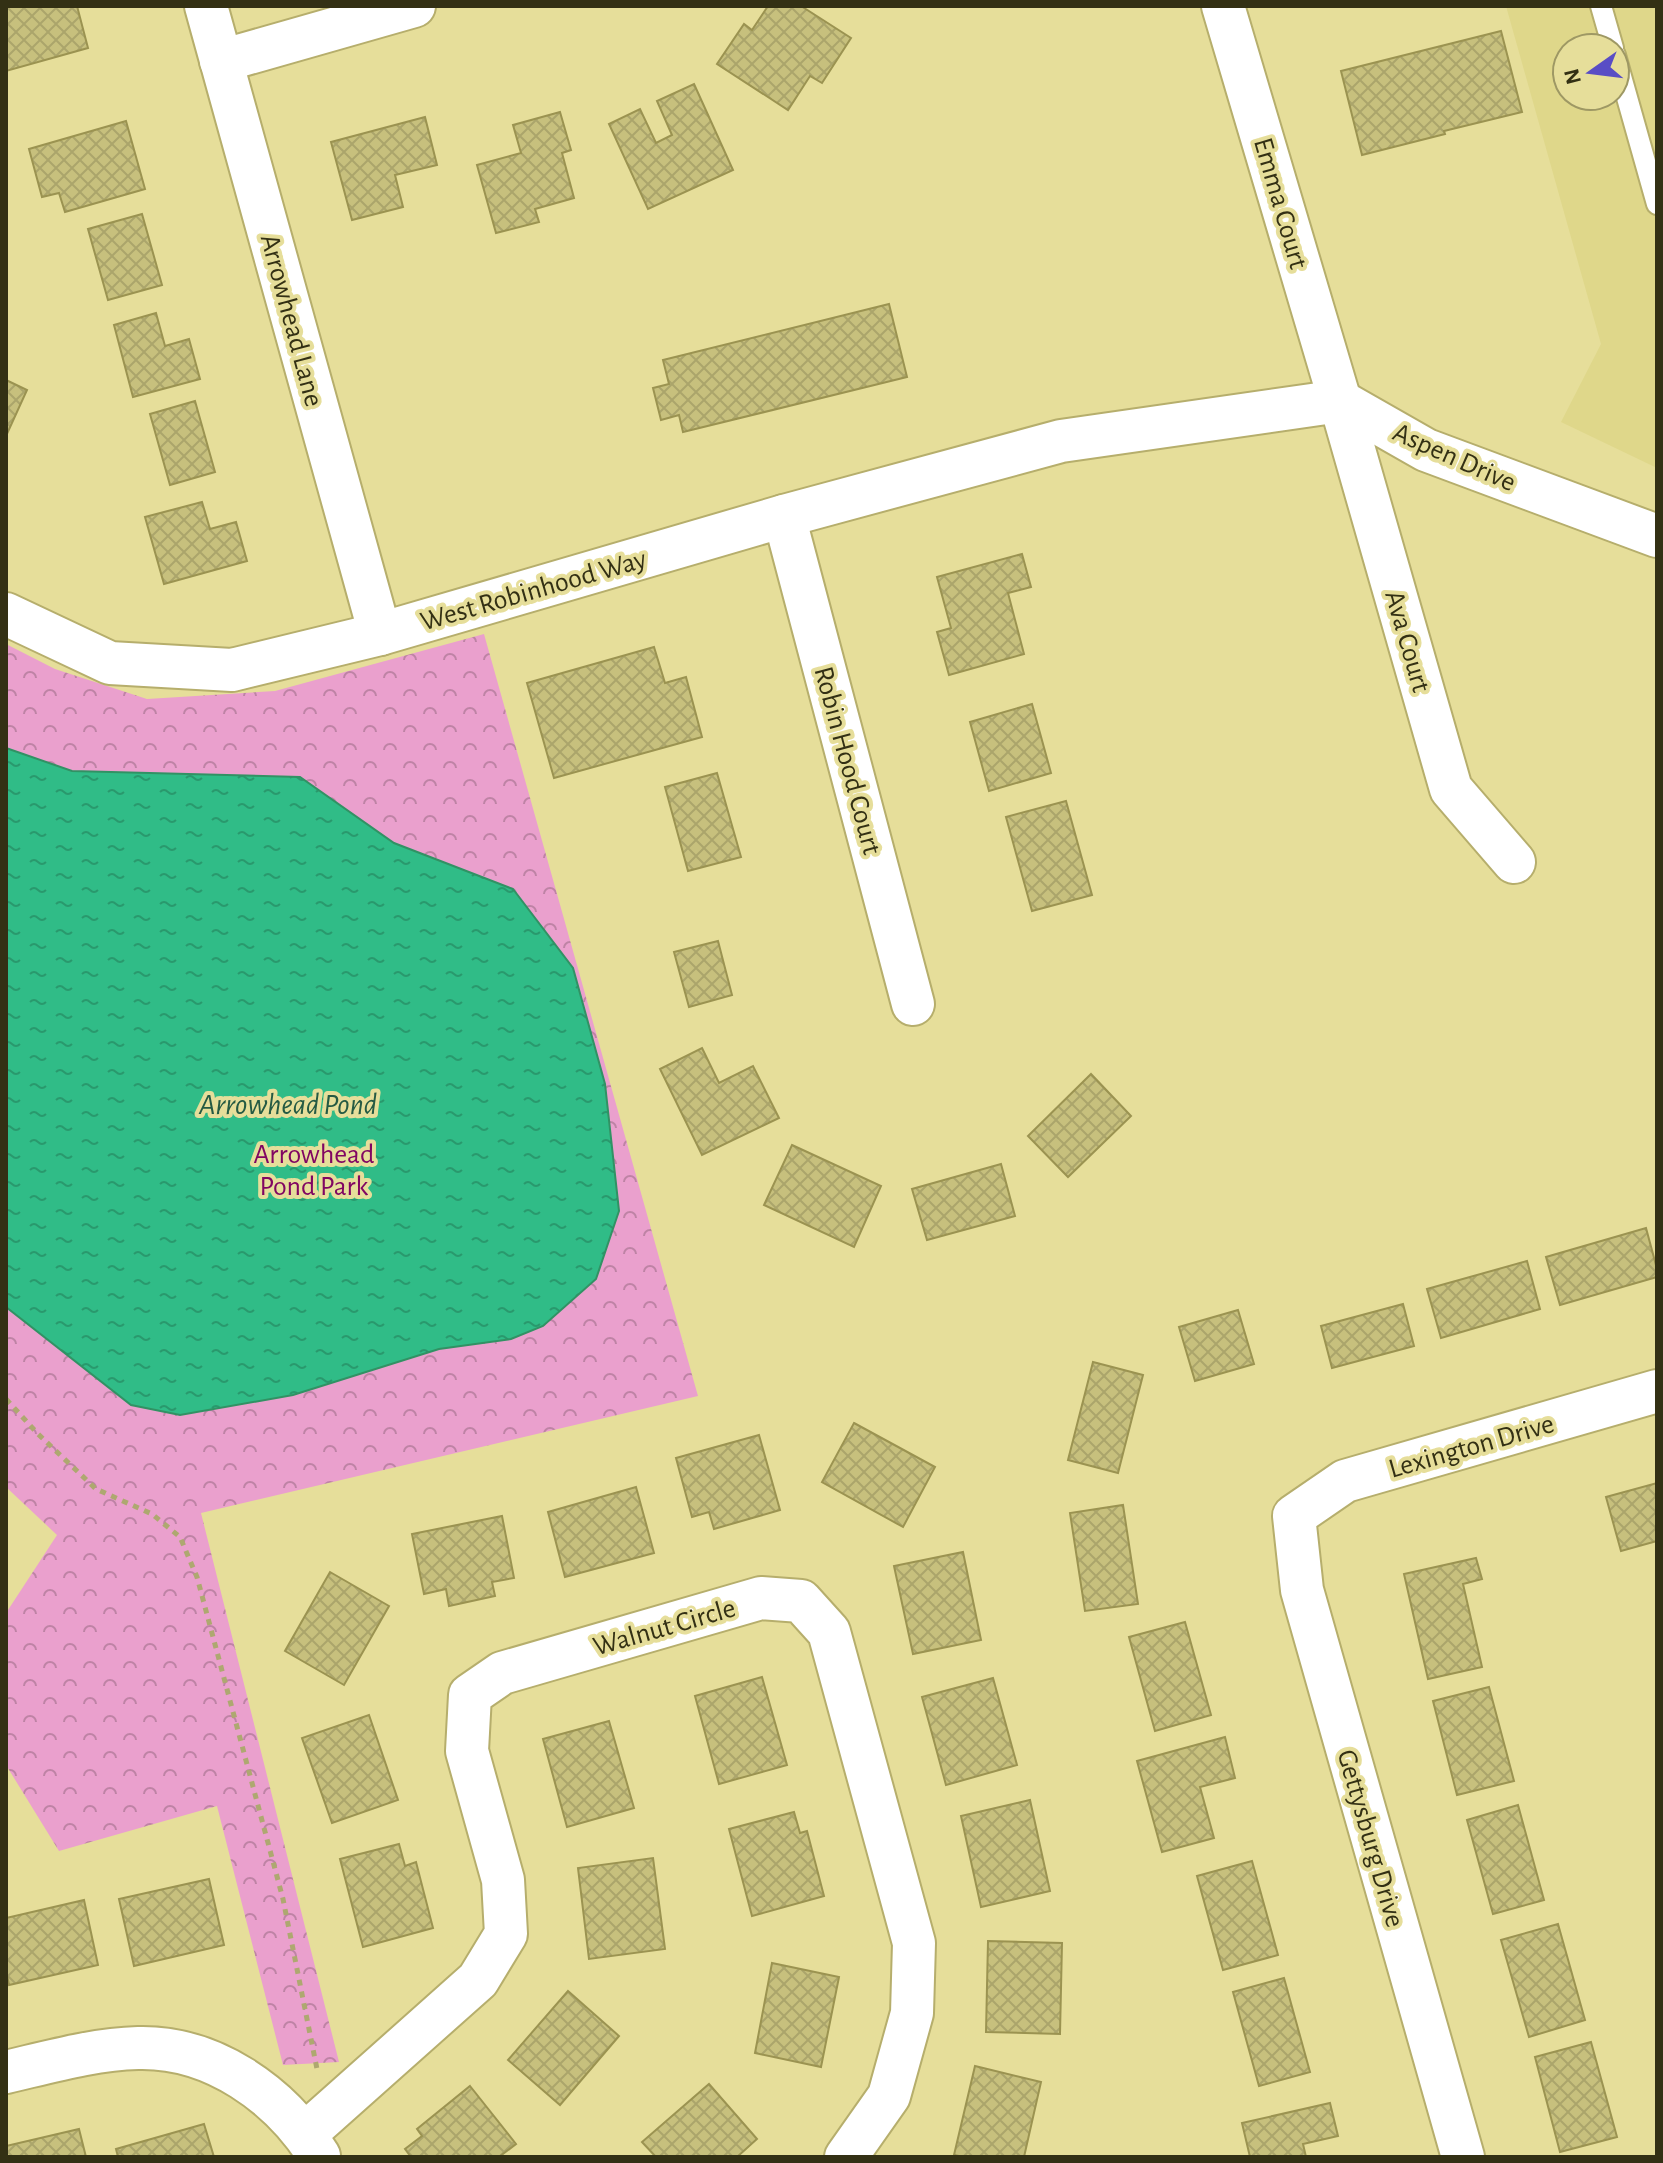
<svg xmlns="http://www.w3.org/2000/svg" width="1663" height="2163" font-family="'Alegreya Sans',sans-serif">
<defs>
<pattern id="park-crowns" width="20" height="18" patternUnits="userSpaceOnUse" patternTransform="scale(2)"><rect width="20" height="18" fill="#eaa0cd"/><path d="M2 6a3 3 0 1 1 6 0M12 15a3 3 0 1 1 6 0" fill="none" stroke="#be83a5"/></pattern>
<pattern id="water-ripples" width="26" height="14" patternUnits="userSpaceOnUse" patternTransform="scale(2)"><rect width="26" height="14" fill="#30bc87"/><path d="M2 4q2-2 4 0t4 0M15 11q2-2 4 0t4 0" fill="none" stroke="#29996d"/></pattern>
<pattern id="building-cross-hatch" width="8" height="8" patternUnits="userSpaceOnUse" patternTransform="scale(2)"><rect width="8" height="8" fill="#c7c07d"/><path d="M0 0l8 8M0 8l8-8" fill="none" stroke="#aba56b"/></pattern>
</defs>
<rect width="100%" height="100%" fill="#e6de9a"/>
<path fill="#dfd78a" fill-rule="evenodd" d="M1506,6H1657V468L1561,422L1601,344ZM1567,48H1615V96H1567Z"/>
<polygon fill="url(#park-crowns)" points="484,634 698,1396 201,1513 339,2062 283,2065 217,1806 59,1851 6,1765 6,1613 57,1535 6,1487 6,644 55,669 147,699 275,691"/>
<polygon fill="url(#water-ripples)" stroke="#319264" stroke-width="2" points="6,748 72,771 300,777 394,843 513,889 573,968 605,1084 619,1211 596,1279 543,1326 511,1339 439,1349 293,1395 180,1415 131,1405 6,1307"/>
<g fill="url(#building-cross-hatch)" stroke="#9b9351" stroke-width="2">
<polygon points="6,6 77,6 88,48 6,71"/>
<polygon points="768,6 801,6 851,38 822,83 810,76 788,110 717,64 744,24 752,30"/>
<polygon points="1501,31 1522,112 1444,131 1445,134 1362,155 1341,71"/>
<polygon points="694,84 733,170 648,209 609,124 640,109 656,143 672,135 657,101"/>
<polygon points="560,112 571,150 562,153 574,198 535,209 539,222 496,233 477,165 521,153 513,125"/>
<polygon points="425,117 437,165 395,175 403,207 352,220 331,142"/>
<polygon points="126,121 145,189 65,212 59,193 42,197 29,149"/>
<polygon points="142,214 162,285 108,300 88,229"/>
<polygon points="889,304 907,377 683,432 679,415 661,420 653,388 669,384 663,360"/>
<polygon points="156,313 165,346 189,339 200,379 133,397 114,325"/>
<polygon points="6,380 27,390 6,436"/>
<polygon points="195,401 215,472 170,485 150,414"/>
<polygon points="202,502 210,529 236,522 247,561 164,584 145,517"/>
<polygon points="1022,554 1031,587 1008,593 1024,654 949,675 937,632 951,628 937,577"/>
<polygon points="654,647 665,683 686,677 702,737 554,778 527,683"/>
<polygon points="1032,704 1051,773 989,791 970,722"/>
<polygon points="717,773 741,857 688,871 665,787"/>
<polygon points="1066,801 1092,895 1032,911 1006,817"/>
<polygon points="718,941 732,995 689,1007 674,952"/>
<polygon points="702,1048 719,1083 753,1066 779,1118 702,1155 660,1069"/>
<polygon points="1091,1074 1131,1116 1068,1177 1028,1136"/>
<polygon points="792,1145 881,1186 854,1247 764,1205"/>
<polygon points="1001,1164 1015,1216 927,1240 912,1189"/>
<polygon points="1646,1228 1657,1269 1657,1277 1560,1305 1546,1257"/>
<polygon points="1527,1261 1540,1309 1441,1338 1427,1289"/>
<polygon points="1403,1304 1414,1346 1332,1368 1321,1326"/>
<polygon points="1238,1310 1254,1364 1195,1381 1179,1327"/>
<polygon points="1093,1362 1143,1375 1118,1473 1068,1460"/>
<polygon points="854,1423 935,1467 903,1527 822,1482"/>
<polygon points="759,1435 780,1510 714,1529 709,1512 692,1517 676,1458"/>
<polygon points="1657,1483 1657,1541 1621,1551 1606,1497"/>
<polygon points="636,1487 654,1553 565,1577 548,1512"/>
<polygon points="1123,1505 1138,1604 1085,1611 1070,1513"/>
<polygon points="502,1516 514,1578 492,1582 495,1596 449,1606 446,1589 424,1594 412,1534"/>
<polygon points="963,1552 981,1640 913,1654 894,1566"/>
<polygon points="1476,1558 1482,1579 1463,1584 1482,1667 1428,1679 1404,1574"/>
<polygon points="330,1572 389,1606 344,1685 285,1651"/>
<polygon points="1185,1622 1211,1715 1155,1731 1129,1637"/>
<polygon points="762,1677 787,1765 719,1784 695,1696"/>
<polygon points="993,1678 1017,1765 946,1785 922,1697"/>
<polygon points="1489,1687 1514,1781 1457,1795 1433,1701"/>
<polygon points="369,1715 398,1800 332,1823 302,1738"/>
<polygon points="609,1721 634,1808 567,1827 543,1739"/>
<polygon points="1225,1737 1235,1778 1200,1787 1214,1838 1162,1852 1137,1761"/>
<polygon points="1030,1800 1050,1891 981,1907 961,1816"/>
<polygon points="1518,1805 1544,1900 1493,1914 1467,1820"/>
<polygon points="794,1812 800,1833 807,1831 824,1896 752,1916 729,1829"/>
<polygon points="399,1844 405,1866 416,1862 433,1928 363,1947 340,1859"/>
<polygon points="653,1858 665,1949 589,1959 578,1868"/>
<polygon points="1252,1861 1278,1955 1223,1970 1197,1876"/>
<polygon points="209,1879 224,1945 134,1966 119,1899"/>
<polygon points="84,1900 98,1965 9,1985 6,1971 6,1918"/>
<polygon points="1558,1924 1585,2020 1529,2037 1501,1940"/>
<polygon points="988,1941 1062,1943 1060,2034 986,2032"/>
<polygon points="772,1963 839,1977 821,2067 755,2053"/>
<polygon points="1284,1978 1310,2072 1259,2086 1233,1992"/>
<polygon points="568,1991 619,2036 560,2105 508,2060"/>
<polygon points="1591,2042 1617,2137 1560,2152 1535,2057"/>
<polygon points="975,2066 1041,2082 1024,2157 964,2157 954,2155"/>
<polygon points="709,2084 757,2139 737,2157 656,2157 642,2142"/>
<polygon points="470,2086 516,2144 499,2157 411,2157 405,2149 422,2136 417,2129"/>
<polygon points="1330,2103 1338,2136 1303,2144 1306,2157 1250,2157 1242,2123"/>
<polygon points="204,2124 214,2157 118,2157 116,2149"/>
<polygon points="79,2129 86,2157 6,2157 6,2146"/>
</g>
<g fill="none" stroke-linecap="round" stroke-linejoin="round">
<g stroke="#b6ae6c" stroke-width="24">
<g id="service">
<polyline points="1601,6 1613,48"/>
<polyline points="1615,55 1657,204"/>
</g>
</g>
<g stroke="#b6ae6c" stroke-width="46">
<g id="minor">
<polyline points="206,6 380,634"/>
<polyline points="1223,6 1340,401 1451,789 1514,862"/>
<polyline points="221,61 414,6"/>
<polyline points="784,516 913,1004"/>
<polyline points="6,614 110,663 232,670 380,634 784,516 1061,441 1340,401 1426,450 1657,536"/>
<path d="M6,2072C49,2062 94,2049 138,2048C213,2046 281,2095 319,2156"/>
<polyline points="305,2134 478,1980 506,1934 503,1880 467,1751 470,1695 502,1673 761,1598 801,1601 829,1632 914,1943 912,2013 889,2096 846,2157"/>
<polyline points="1463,2157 1302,1590 1294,1516 1345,1481 1657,1391"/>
</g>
</g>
<polyline stroke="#aea870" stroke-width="5" stroke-dasharray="6 6" stroke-linecap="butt" points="6,1399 38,1434 96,1489 152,1514 180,1537 197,1577 283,1899 317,2069"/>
<use href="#service" stroke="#fff" stroke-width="20"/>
<use href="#minor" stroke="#fff" stroke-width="42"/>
</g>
<g text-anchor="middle" stroke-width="8" stroke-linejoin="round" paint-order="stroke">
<g font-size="28" fill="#333014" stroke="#e6de9a">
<text transform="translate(1282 203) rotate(74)" y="10">Emma Court</text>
<text transform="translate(293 320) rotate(75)" y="10">Arrowhead Lane</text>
<text transform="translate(1455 456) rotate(24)" y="10">Aspen Drive</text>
<text transform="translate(533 589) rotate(-16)" y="10">West Robinhood Way</text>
<text transform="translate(1409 641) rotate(74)" y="10">Ava Court</text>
<text transform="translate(849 760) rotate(75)" y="10">Robin Hood Court</text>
<text transform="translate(1471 1445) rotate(-16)" y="10">Lexington Drive</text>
<text transform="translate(664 1626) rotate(-16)" y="10">Walnut Circle</text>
<text transform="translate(1372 1838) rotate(74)" y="10">Gettysburg Drive</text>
</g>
<g font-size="28" fill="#810562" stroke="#e6de9a">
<text x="314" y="1163">Arrowhead<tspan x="314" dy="32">Pond Park</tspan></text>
</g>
<g font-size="30" font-style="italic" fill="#255a43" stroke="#e6de9a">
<text x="288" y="1114">Arrowhead Pond</text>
</g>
</g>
<rect width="1663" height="2163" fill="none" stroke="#333014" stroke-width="16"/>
<g transform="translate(1591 72) rotate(256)"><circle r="38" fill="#e6de9a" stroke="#9e9864" stroke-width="2"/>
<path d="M0-6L14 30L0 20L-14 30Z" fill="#594dc5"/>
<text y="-12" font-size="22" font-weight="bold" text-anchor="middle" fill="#333014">N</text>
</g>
</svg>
